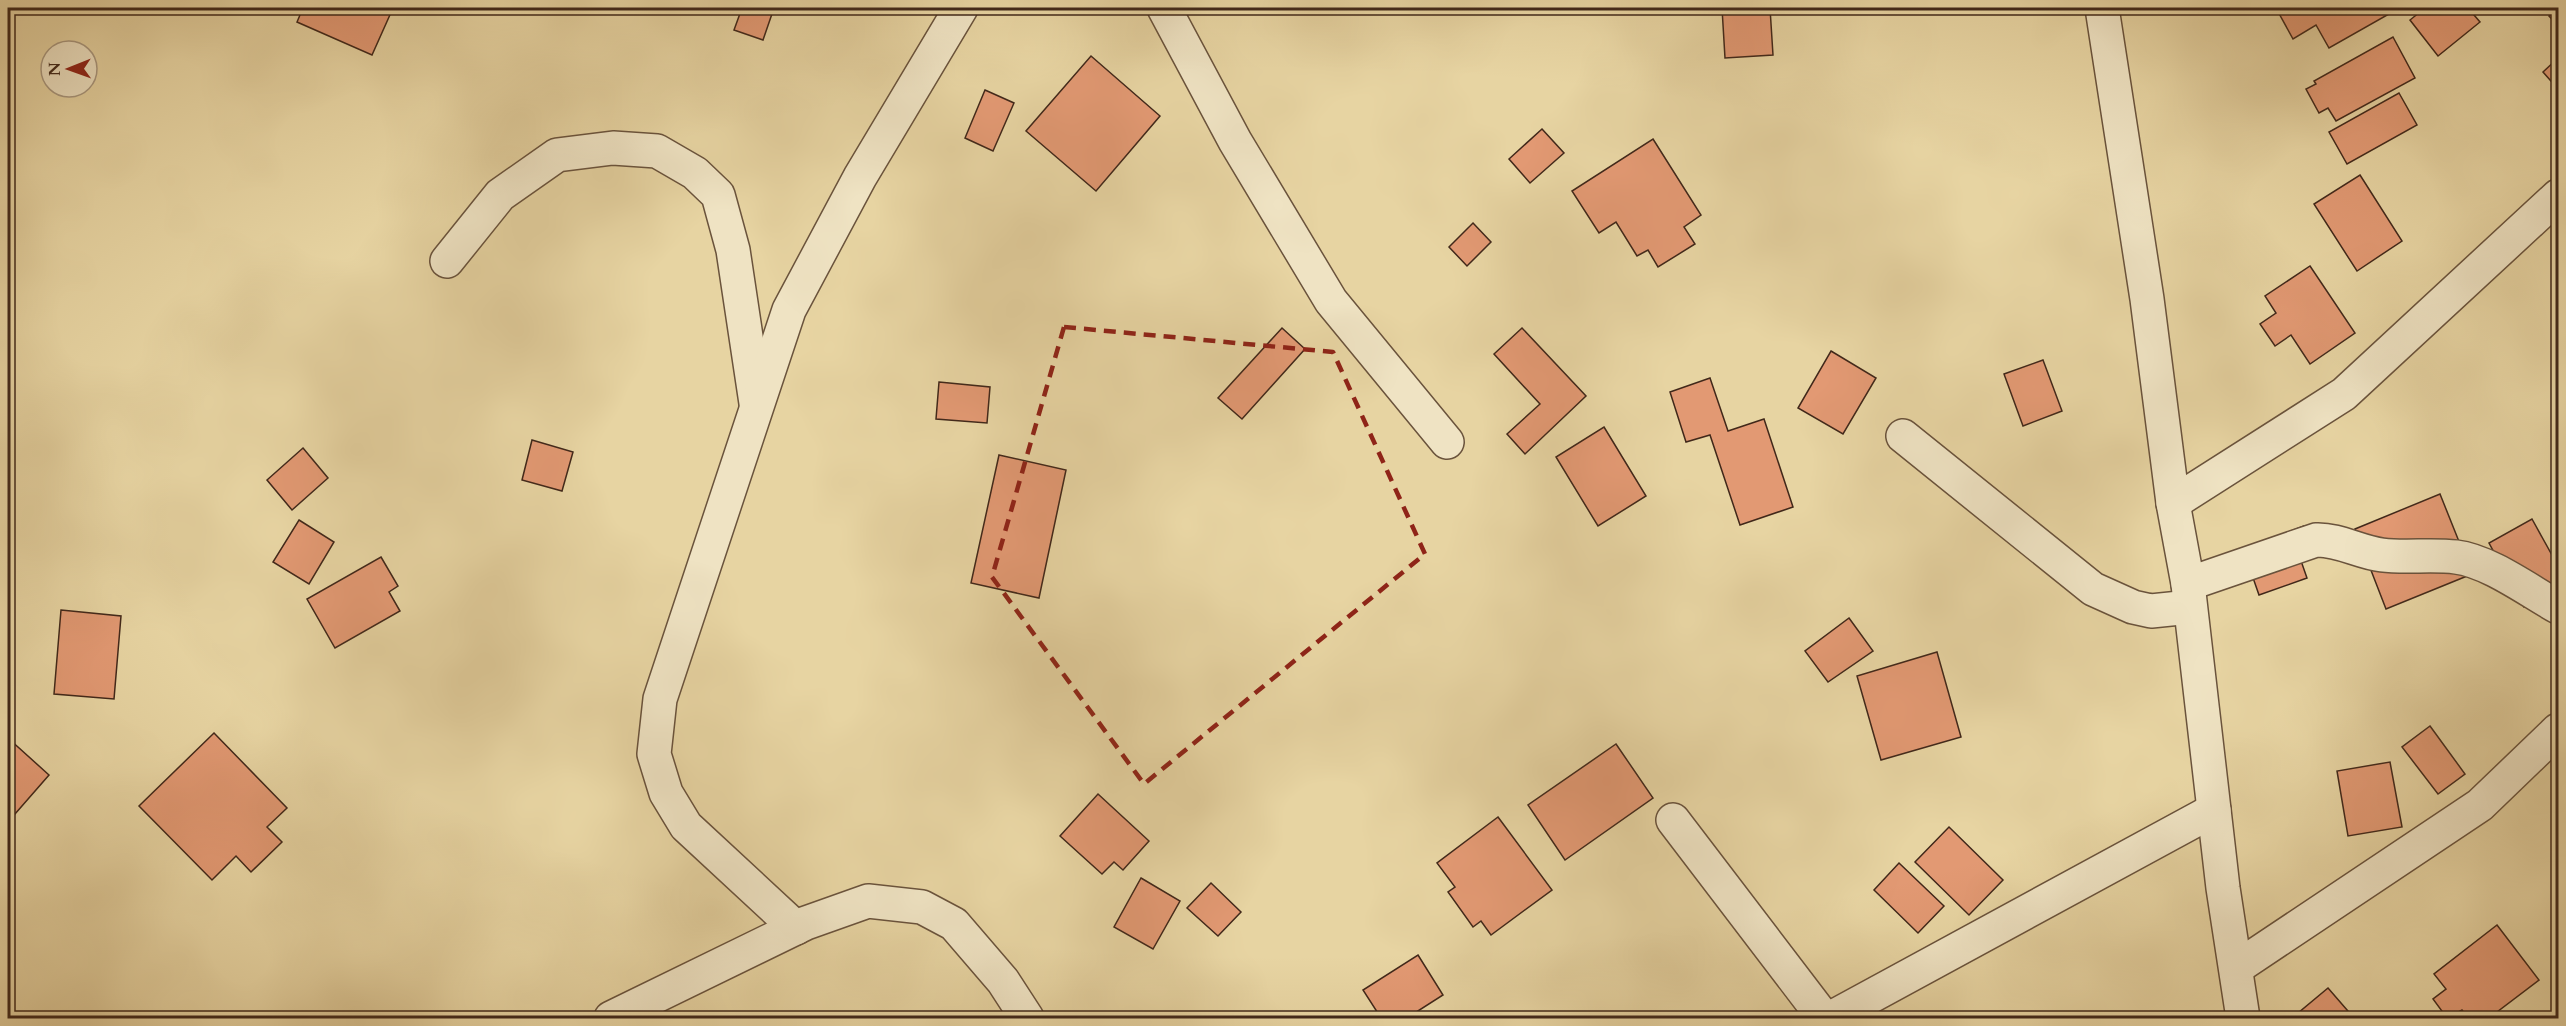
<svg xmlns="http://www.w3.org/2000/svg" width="2566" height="1026" font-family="Cardo,serif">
<rect width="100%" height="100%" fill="#e7d4a2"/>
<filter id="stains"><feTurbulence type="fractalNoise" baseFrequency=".00333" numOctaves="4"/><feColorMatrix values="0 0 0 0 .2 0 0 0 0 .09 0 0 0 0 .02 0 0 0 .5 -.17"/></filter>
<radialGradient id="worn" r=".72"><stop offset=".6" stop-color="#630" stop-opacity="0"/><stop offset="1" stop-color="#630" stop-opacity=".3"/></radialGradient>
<g fill="#e29973" stroke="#41281a" stroke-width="1.5">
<polygon points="303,8 393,8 372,55 297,22"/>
<polygon points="742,8 774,8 763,40 734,30"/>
<polygon points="1722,8 1770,8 1773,55 1725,58"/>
<polygon points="2276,8 2385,8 2389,14 2329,48 2316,25 2293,39"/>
<polygon points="2425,8 2468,8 2480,22 2438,56 2410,20"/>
<polygon points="2557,8 2558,8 2558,26 2549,16"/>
<polygon points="2393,37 2415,78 2336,121 2328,108 2319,113 2306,89 2316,84 2314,81"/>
<polygon points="1091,56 1160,116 1096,191 1026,131"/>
<polygon points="2558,58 2558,89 2543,72"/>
<polygon points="985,90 1014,103 993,151 965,138"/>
<polygon points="2399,93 2417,125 2347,164 2329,132"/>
<polygon points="1542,129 1564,153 1530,183 1509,159"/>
<polygon points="1653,139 1701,215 1684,227 1695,244 1658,267 1648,250 1637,256 1616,222 1599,233 1572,191"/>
<polygon points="2360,175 2402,241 2357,271 2314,204"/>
<polygon points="1473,223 1491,242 1467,266 1449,247"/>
<polygon points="2310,266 2355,333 2310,364 2291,335 2275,346 2260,324 2276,313 2265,296"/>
<polygon points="1282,328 1305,349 1242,419 1218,398"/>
<polygon points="1522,328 1586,396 1525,454 1507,434 1540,404 1494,354"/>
<polygon points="1831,351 1876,378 1843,434 1798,408"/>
<polygon points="2043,360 2062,411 2023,426 2004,374"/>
<polygon points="1710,378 1728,431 1764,419 1793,507 1740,525 1710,435 1686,442 1670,392"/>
<polygon points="939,382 990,387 987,423 936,419"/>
<polygon points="1604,427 1646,496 1598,526 1556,457"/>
<polygon points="532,440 573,452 562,491 522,480"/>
<polygon points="303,448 328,478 292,510 267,480"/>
<polygon points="999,455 1066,470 1039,598 971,583"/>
<polygon points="2440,494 2472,574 2386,609 2355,529"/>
<polygon points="2532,519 2558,566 2558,587 2524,607 2489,543"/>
<polygon points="299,520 334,542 309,584 273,562"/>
<polygon points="2304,526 2314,554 2300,558 2307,578 2259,595 2243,549"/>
<polygon points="381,557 398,586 389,592 400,611 335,648 307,599"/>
<polygon points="61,610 121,616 114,699 54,694"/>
<polygon points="1849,618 1873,651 1828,682 1805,651"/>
<polygon points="1937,652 1961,737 1881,760 1857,676"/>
<polygon points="2430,726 2465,774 2438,794 2402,747"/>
<polygon points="214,733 287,808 267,827 282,842 251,872 236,856 212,880 139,806"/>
<polygon points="8,738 49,775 8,822"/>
<polygon points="1616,744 1653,798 1565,860 1528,805"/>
<polygon points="2390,762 2402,827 2348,836 2337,771"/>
<polygon points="1098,794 1149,841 1123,870 1114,862 1102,874 1060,836"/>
<polygon points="1498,817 1552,890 1491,935 1481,921 1473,927 1448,892 1455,887 1437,863"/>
<polygon points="1949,827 2003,880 1969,915 1915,862"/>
<polygon points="1899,863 1944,906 1918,933 1874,890"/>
<polygon points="1141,878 1180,901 1153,949 1114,927"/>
<polygon points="1211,883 1241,912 1218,936 1187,908"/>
<polygon points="2497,925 2539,980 2489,1018 2468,1018 2462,1010 2447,1018 2433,999 2446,989 2434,974"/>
<polygon points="1418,955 1443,995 1407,1018 1381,1018 1363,990"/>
<polygon points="2328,988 2354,1018 2292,1018"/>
</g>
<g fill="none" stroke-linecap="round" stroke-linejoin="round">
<g stroke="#6a533c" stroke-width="36">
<g id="street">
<polyline points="1164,8 1235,141 1331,301 1447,442"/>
<polyline points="2102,8 2147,299 2173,503 2188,584 2223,888 2243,1018"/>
<polyline points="447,261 500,195 557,155 613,148 657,151 695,173 718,195 733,250 756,403"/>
<polyline points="1903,436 2093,589 2133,607 2151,611 2190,607"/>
<polyline points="2173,503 2344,394 2558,196"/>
<path d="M2188,584L2316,540C2338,539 2359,552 2382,555C2406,558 2431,554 2456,557C2489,561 2529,591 2558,607"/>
<polyline points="1673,820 1824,1018"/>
<polyline points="796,928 686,826 666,793 654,754 660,699 789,310 860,177 961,8"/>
<polyline points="2236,968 2480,805 2558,730"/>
<polyline points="611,1018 806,923 868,901 922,907 954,924 1003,981 1027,1018"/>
<polyline points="1831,1018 2214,810"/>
</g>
</g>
<use href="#street" stroke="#efe3c3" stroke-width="33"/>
</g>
<path fill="none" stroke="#8f2418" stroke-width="4.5" stroke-dasharray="12 8" stroke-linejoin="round" d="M1064,327L1333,352L1425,554L1144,784L992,577Z"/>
<rect width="2566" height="1026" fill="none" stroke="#e7d4a2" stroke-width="30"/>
<rect x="9" y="9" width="2548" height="1008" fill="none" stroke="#41281a" stroke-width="3"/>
<rect x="15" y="15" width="2536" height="996" fill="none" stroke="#41281a" stroke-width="1.5"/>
<g transform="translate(69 69) rotate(269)"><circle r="28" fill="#efe3c3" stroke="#a9987f" stroke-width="1.5"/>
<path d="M0-4.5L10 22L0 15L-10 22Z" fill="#8f2418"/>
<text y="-9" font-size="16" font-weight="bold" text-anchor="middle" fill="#41281a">N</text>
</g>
<rect width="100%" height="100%" filter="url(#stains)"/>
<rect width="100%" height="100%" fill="url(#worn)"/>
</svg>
